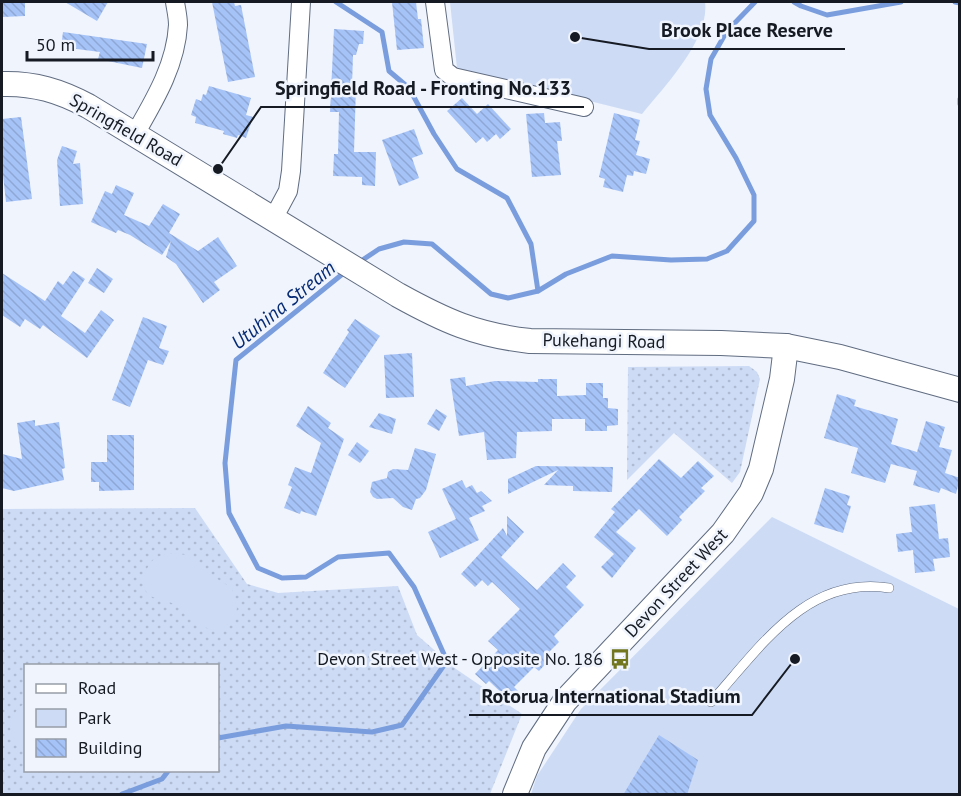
<svg xmlns="http://www.w3.org/2000/svg" width="961" height="796" font-family="'PT Sans',sans-serif">
<defs>
<pattern id="grass-dots" width="8" height="8" patternUnits="userSpaceOnUse" patternTransform="scale(1.5)"><rect width="8" height="8" fill="#cddbf5"/><path d="M2 2h.1M6 6h.1" fill="none" stroke="#afbbd2" stroke-width="1.8" stroke-linecap="round"/></pattern>
<pattern id="building-back-hatch" width="6" height="6" patternUnits="userSpaceOnUse" patternTransform="scale(1.5)"><rect width="6" height="6" fill="#a6c3f8"/><path d="M-1 5l2 2M0 0l6 6M5-1l2 2" fill="none" stroke="#8ea7d4"/></pattern>
</defs>
<rect width="100%" height="100%" fill="#eff4fd"/>
<g fill="url(#grass-dots)" fill-rule="evenodd">
<polygon points="749,366 757,372 760,379 740,472 732,483 674,433 627,480 628,367"/>
<path d="M195,508L247,584L278,593L398,586L417,635L456,669L522,714L490,794H2V509ZM26,666H218V770H26Z"/>
</g>
<g fill="#cddbf5">
<path d="M450,2H705C710,39 665,86 642,114L457,68Z"/>
<polygon points="772,517 959,609 959,794 531,794 537,776 581,709"/>
<path d="M176,553L185,555L206,572L232,588L237,609C219,650 198,621 175,605C168,600 157,600 149,595C140,587 145,567 153,560C159,555 168,554 176,553Z"/>
<path d="M25,703V749C5,733 5,718 25,703Z"/>
</g>
<g fill="none" stroke-linecap="round" stroke-linejoin="round">
<g stroke="#7a9ddd" stroke-width="5">
<polyline points="336,2 382,32 389,71 409,88 434,134 457,169 507,198 531,244 538,291"/>
<polyline points="794,2 801,6 827,15 901,2"/>
<polyline points="955,2 960,3"/>
<polyline points="960,99 960,104"/>
<polyline points="358,263 379,249 404,242 432,244 491,294 508,298 538,291 566,274 612,256 671,260 707,259 727,251 754,221 754,195 736,158 710,115 706,89 711,59 727,31 755,2"/>
<polyline points="218,738 286,726 372,732 402,725 447,661 414,587 389,553 338,557 306,577 282,578 258,568 229,513 225,463 236,360 345,272"/>
<polyline points="122,794 162,779 169,770"/>
</g>
</g>
<g fill="url(#building-back-hatch)">
<polygon points="2,2 25,2 25,16 2,17"/>
<polygon points="65,2 108,2 97,21"/>
<polygon points="212,2 234,2 235,6 241,5 255,77 228,82"/>
<polygon points="392,2 416,2 418,19 421,19 424,48 397,50"/>
<polygon points="334,29 364,31 363,44 359,44 356,55 353,55 352,86 356,86 354,152 376,152 375,186 362,185 362,177 333,176 334,154 338,154 339,112 330,112"/>
<polygon points="63,32 147,44 142,68 98,59 100,52 61,47"/>
<polygon points="209,86 251,98 246,115 253,117 246,138 238,135 237,138 223,134 224,131 195,123 196,117 191,115 196,99 201,101 203,94 206,95"/>
<polygon points="462,98 477,114 488,104 511,129 500,139 496,134 487,142 483,137 476,143 447,111"/>
<polygon points="544,113 545,123 560,122 562,141 557,141 561,175 532,177 526,114"/>
<polygon points="614,113 640,120 635,140 640,141 636,155 650,159 646,174 634,171 633,176 627,175 623,192 603,187 605,179 599,177"/>
<polygon points="21,117 32,199 6,202 2,166 2,119"/>
<polygon points="414,129 423,154 412,158 419,178 399,186 382,140"/>
<polygon points="62,146 77,151 73,164 80,163 83,204 60,206 57,160"/>
<polygon points="116,185 134,193 124,215 149,226 163,204 180,214 169,233 198,251 218,237 237,266 214,282 220,290 203,303 176,264 166,257 171,241 162,255 130,235 118,230 116,233 91,222 105,191 112,194"/>
<polygon points="97,268 113,279 104,293 88,283"/>
<polygon points="73,271 85,279 61,316 85,333 101,310 114,320 87,358 43,325 40,329 25,319 20,327 2,315 2,273 45,301 58,281 63,285"/>
<polygon points="143,317 167,326 159,348 169,351 163,365 148,360 130,407 112,400"/>
<polygon points="355,319 380,336 345,388 323,373 349,332 347,330"/>
<polygon points="412,353 414,397 386,398 384,355"/>
<polygon points="465,377 466,386 495,381 538,382 538,379 557,379 557,396 586,395 586,383 603,383 603,398 608,398 608,408 618,409 618,425 607,426 607,431 585,431 585,419 552,419 552,431 517,432 516,458 487,460 484,432 459,436 450,379"/>
<polygon points="837,394 856,400 854,406 898,419 891,444 917,452 926,421 945,427 939,447 952,450 945,473 960,478 956,494 941,488 939,493 913,485 917,471 891,464 885,483 851,473 858,448 824,438"/>
<polygon points="308,406 331,423 328,428 344,439 316,516 301,511 300,514 284,508 292,487 288,485 295,467 311,473 321,443 296,426"/>
<polygon points="436,409 447,416 439,431 427,424"/>
<polygon points="379,413 396,419 392,434 369,427"/>
<polygon points="35,420 35,426 59,422 65,468 62,469 64,480 14,491 2,488 2,454 22,459 17,423"/>
<polygon points="107,435 134,435 134,490 99,491 99,482 91,482 91,462 107,462"/>
<polygon points="357,442 369,451 360,463 348,455"/>
<polygon points="415,448 436,454 426,490 420,498 416,499 412,510 403,507 393,498 377,499 373,497 370,492 372,482 387,478 388,472 393,469 408,470"/>
<polygon points="659,459 681,478 698,461 714,476 701,488 705,491 679,517 682,520 667,536 639,509 616,532 636,548 612,578 601,567 614,554 594,537 615,512 611,509"/>
<polygon points="536,466 613,467 612,492 573,491 573,486 544,485 558,470 508,494 508,479"/>
<polygon points="462,480 466,488 472,485 477,493 481,491 492,501 482,506 485,511 469,518 479,540 440,558 428,532 456,519 442,489"/>
<polygon points="825,488 850,496 847,505 851,506 843,533 814,524"/>
<polygon points="935,504 939,539 948,538 950,557 933,559 935,571 915,573 913,550 898,552 896,534 912,532 909,507"/>
<polygon points="507,516 524,532 501,557 537,590 563,563 576,576 566,587 584,605 554,636 559,642 545,656 549,660 539,671 534,667 514,687 518,691 509,700 489,681 486,684 475,674 498,650 488,641 520,609 492,582 488,586 482,580 475,587 461,574 503,528 507,536"/>
<polygon points="659,735 698,760 687,795 623,795"/>
</g>
<g fill="none" stroke-linecap="round" stroke-linejoin="round">
<g stroke="#606c80" stroke-width="10">
<path id="lane" d="M711,702C760,648 806,575 889,588"/>
</g>
<g stroke="#606c80" stroke-width="20">
<g id="street">
<polyline points="435,2 444,70 453,77 584,107"/>
<path d="M135,134C154,101 176,65 178,25C178,17 176,9 175,2"/>
<polyline points="273,219 288,191 291,171 301,2"/>
</g>
</g>
<g stroke="#606c80" stroke-width="26">
<g id="secondary">
<path d="M2,84C34,83 60,91 88,106L398,295C445,321 476,335 530,341L721,343L786,346L840,357L960,390"/>
<polyline points="515,794 534,748 565,701 723,533 751,493 761,469 782,379 786,346"/>
</g>
</g>
<use href="#lane" stroke="#fff" stroke-width="9"/>
<use href="#street" stroke="#fff" stroke-width="18"/>
<use href="#secondary" stroke="#fff" stroke-width="24"/>
</g>
<defs>
<g id="bus-bare" transform="scale(1.62)"><path d="M-5-6H5V4H4V6H2V4H-2V6H-4V4H-5ZM-3.5-4V0h7V-4ZM-3.5 1.2v1.5H-2V1.2ZM2 1.2v1.5H3.5V1.2Z" fill="#72761e" stroke="#eff4fd" stroke-width="2.5" paint-order="stroke"/></g>
</defs>
<g fill-rule="evenodd">
<use href="#bus-bare" x="620" y="659"/>
</g>
<g text-anchor="middle" stroke-width="5" stroke-linejoin="round" paint-order="stroke">
<g font-size="18" fill="#161b23" stroke="#eff4fd">
<text transform="translate(126 130) rotate(30)" y="6">Springfield Road</text>
<text transform="translate(604 341) rotate(1)" y="6">Pukehangi Road</text>
<text transform="translate(676 583) rotate(-47)" y="6">Devon Street West</text>
</g>
<g font-size="18" fill="#161b23" stroke="#eff4fd" text-anchor="end">
<text x="603" y="665">Devon Street West - Opposite No. 186</text>
</g>
<g font-size="20" font-style="italic" fill="#062a73" stroke="#eff4fd">
<text transform="translate(283 305) rotate(-39)" y="7">Utuhina Stream</text>
</g>
</g>
<path fill="none" stroke="#161b23" stroke-width="2" d="M575 37L649 49H845M218 169L261 107H584M795 659L752 715H469"/>
<g fill="#161b23" stroke="#eff4fd" stroke-width="2">
<circle cx="575" cy="37" r="6"/>
<circle cx="218" cy="169" r="6"/>
<circle cx="795" cy="659" r="6"/>
</g>
<g font-size="20" text-anchor="middle" font-weight="bold" fill="#161b23" stroke="#eff4fd" stroke-width="5" stroke-linejoin="round" paint-order="stroke">
<text x="747" y="37">Brook Place Reserve</text>
<text x="423" y="95">Springfield Road - Fronting No.133</text>
<text x="611" y="703">Rotorua International Stadium</text>
</g>
<rect width="961" height="796" fill="none" stroke="#161b23" stroke-width="6"/>
<rect x="24" y="664" width="195" height="108" fill="#eff4fd" stroke="#989da6" stroke-width="1.5"/>
<rect x="36" y="684" width="30" height="9" fill="#ffffff" stroke="#989da6" stroke-width="1.5"/>
<text x="78" y="694" font-size="18" fill="#161b23">Road</text>
<rect x="36" y="709" width="30" height="18" fill="#cddbf5" stroke="#989da6" stroke-width="1.5"/>
<text x="78" y="724" font-size="18" fill="#161b23">Park</text>
<rect x="36" y="739" width="30" height="18" fill="url(#building-back-hatch)" stroke="#989da6" stroke-width="1.5"/>
<text x="78" y="754" font-size="18" fill="#161b23">Building</text>
<path d="M27 51v9h126v-9" fill="none" stroke="#161b23" stroke-width="3"/>
<text x="36" y="51" font-size="18" fill="#161b23" stroke="#eff4fd" stroke-width="4.5" paint-order="stroke">50 m</text>
</svg>
